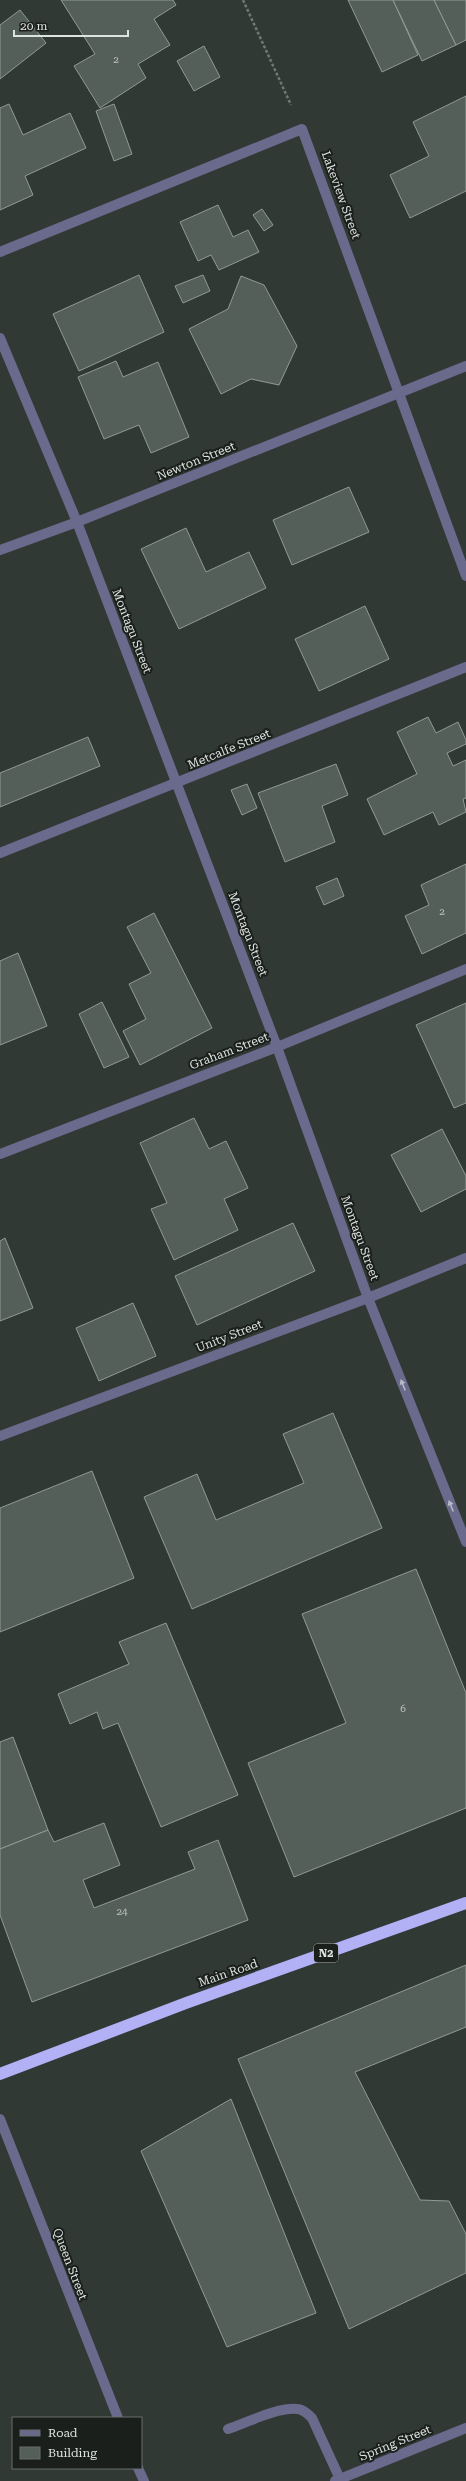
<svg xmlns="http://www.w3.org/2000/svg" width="466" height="2481" font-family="'Roboto Serif',serif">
<rect width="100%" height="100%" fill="#303934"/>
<g fill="#555f59" stroke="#919b96">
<polygon points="61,0 173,0 176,5 154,19 170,45 138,64 146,78 100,108 74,66 95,54"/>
<polygon points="348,0 393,0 418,55 382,72"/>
<polygon points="393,0 434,0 456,45 422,61"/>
<polygon points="434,0 466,0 466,40 456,45"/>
<polygon points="20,10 46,43 0,79 0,25"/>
<polygon points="204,46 220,77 194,91 177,61"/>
<polygon points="466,96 466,191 410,218 390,175 429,156 413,122"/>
<polygon points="9,104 23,135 70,113 86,148 25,176 33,195 0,210 0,108"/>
<polygon points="114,104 132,154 114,161 96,111"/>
<polygon points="218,205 233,237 248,230 259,252 219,270 211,255 198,261 180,222"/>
<polygon points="262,209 273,225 264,231 253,215"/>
<polygon points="139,275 164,332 79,371 53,314"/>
<polygon points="203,275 210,291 183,303 175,286"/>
<polygon points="241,276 264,285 297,346 279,385 251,379 221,394 189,329 228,309"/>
<polygon points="116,361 123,377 158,362 189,437 151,453 139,425 104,439 78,377"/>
<polygon points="349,487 369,532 292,565 273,520"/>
<polygon points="186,528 206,572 249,552 266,588 179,629 141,549"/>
<polygon points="365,606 389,659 319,691 295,639"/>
<polygon points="428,717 436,733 458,722 466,740 466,744 447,753 453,766 466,760 466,798 463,799 466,812 439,825 433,812 384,835 367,799 417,774 397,732"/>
<polygon points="88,737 100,766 0,807 0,773"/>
<polygon points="336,764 348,795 322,806 335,842 285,862 258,793"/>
<polygon points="247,784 257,808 242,815 231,790"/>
<polygon points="466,864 466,933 422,954 405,916 429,905 421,885"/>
<polygon points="337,878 344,896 324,905 316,887"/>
<polygon points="154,913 212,1028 140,1065 123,1031 146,1019 129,984 151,973 127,927"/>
<polygon points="18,953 47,1026 0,1045 0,961"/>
<polygon points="102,1002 129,1057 104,1068 79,1014"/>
<polygon points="466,1003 466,1103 454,1108 416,1025"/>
<polygon points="194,1118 209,1149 226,1141 248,1188 224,1199 238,1230 174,1260 151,1209 167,1203 140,1143"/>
<polygon points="442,1129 466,1176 466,1189 421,1212 391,1155"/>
<polygon points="293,1223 315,1271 197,1325 175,1276"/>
<polygon points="5,1238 33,1308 0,1321 0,1241"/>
<polygon points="133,1303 156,1356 99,1381 76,1328"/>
<polygon points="333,1413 382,1528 192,1609 144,1497 197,1474 216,1520 304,1483 283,1434"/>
<polygon points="92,1471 134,1578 0,1632 0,1508"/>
<polygon points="416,1569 466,1693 466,1808 294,1877 248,1763 346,1723 302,1614"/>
<polygon points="166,1623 238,1795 161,1827 118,1723 103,1729 97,1712 70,1724 58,1694 129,1664 119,1642"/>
<polygon points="13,1737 48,1830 0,1849 0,1742"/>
<polygon points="104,1823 120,1865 83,1880 94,1908 195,1869 188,1852 218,1840 248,1920 32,2002 0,1915 0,1849 48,1830 54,1842"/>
<polygon points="466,1965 466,2027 355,2072 420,2200 449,2201 466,2234 466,2273 349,2329 238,2059"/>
<polygon points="231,2099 316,2313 227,2347 141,2151"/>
</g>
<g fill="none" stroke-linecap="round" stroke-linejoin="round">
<polyline stroke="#707873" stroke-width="2.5" stroke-dasharray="3 2" stroke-linecap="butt" points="243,0 291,105"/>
<g stroke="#6a6a8d" stroke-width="10">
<polyline points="0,252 302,129 466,576"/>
<polyline points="0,338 77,522 277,1047 368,1298 466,1542"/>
<polyline points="0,550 77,522 466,366"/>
<polyline points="0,853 466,667"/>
<polyline points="0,1154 277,1047 466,969"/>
<polyline points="0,1436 368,1298 466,1258"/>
<polyline points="0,2119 118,2418"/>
<path d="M228,2429C246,2423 278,2407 297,2409C303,2409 308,2414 312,2418L340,2479"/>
<polyline points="138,2468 144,2481"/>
<polyline points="335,2481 466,2428"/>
</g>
<polyline stroke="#b2b1f6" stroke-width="12" points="0,2074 186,2003 466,1903"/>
</g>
<defs><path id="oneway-solid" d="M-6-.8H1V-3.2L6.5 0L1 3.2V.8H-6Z"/></defs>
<g fill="#b5b9c3">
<use href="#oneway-solid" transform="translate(403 1385) rotate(-112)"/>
<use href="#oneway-solid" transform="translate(451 1506) rotate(-112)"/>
</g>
<g text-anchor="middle" stroke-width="4" stroke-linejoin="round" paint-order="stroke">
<g font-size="10" fill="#bbc2be">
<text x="116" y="63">2</text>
<text x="442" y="915">2</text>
<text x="403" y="1712">6</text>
<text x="122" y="1915">24</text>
</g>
<rect fill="#1b1f1c" stroke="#a3a8a5" stroke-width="1" x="314" y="1944" width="24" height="18" rx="3"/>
<g font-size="11" font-weight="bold" fill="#dde3e0">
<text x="326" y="1957">N2</text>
</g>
<g font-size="12" fill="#dde3e0" stroke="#1b1f1c">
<text transform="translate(341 195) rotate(70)" y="4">Lakeview Street</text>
<text transform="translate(196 461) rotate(-22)" y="4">Newton Street</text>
<text transform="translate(132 631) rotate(69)" y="4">Montagu Street</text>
<text transform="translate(229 749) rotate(-22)" y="4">Metcalfe Street</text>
<text transform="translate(248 934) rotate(69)" y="4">Montagu Street</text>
<text transform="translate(229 1051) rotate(-21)" y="4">Graham Street</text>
<text transform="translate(360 1238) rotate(70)" y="4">Montagu Street</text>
<text transform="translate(229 1336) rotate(-21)" y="4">Unity Street</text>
<text transform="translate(228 1973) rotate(-19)" y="4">Main Road</text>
<text transform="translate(70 2264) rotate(69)" y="4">Queen Street</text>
<text transform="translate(395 2443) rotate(-22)" y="4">Spring Street</text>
</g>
</g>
<rect x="12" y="2417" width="130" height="52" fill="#1b1f1c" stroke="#696d6a"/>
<rect x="20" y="2430" width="20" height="6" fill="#6a6a8d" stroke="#696d6a"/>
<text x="48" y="2437" font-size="12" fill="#dde3e0">Road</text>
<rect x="20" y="2447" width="20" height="12" fill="#555f59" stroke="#696d6a"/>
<text x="48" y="2457" font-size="12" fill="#dde3e0">Building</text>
<path d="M14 30v6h114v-6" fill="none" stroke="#dde3e0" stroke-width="2"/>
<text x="20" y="30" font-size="12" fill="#dde3e0" stroke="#1b1f1c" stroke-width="3" paint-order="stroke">20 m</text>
</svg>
